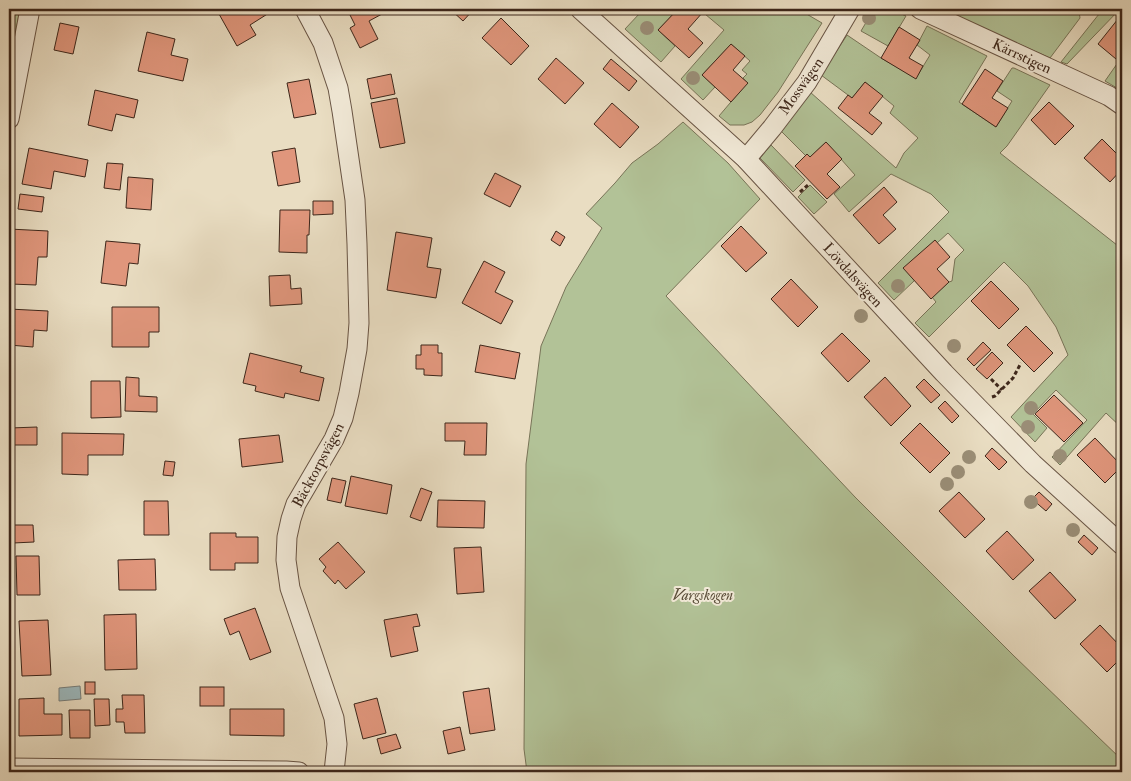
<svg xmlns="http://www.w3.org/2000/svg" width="1131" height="781" font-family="'IM FELL Double Pica',serif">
<rect width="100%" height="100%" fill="#e9ddc2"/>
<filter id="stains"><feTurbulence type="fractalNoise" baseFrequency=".004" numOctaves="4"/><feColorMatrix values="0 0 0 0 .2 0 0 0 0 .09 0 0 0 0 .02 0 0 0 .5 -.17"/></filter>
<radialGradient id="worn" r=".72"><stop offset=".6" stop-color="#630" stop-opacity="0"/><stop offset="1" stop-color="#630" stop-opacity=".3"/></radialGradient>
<g fill="#b2c297" stroke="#787458">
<polygon points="9,9 20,9 9,68"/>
<polygon points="636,9 678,9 658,30 675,46 661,62 625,29 640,13"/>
<polygon points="699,9 798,9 822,23 778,92 760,115 752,122 744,125 730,125 719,116 747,83 743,78 747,74 742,70 750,61 731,44 702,75 715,87 703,100 681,79 724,30"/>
<polygon points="874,9 890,9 906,16 888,46 861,31"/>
<polygon points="941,9 1080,9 1079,11 1080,18 1050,58"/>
<polygon points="1103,9 1120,9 1067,64 1061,62"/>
<polygon points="927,26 987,56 959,102 996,127 1012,101 997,91 1012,68 1014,68 1050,85 1007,146 1000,153 1122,249 1122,428 1106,413 1060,465 1052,457 1087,420 1056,390 1033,414 1047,428 1035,442 1011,417 1068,355 1056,327 1028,286 1004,262 929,337 915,323 936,302 932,297 949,282 952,281 955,259 964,250 948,233 937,243 914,281 894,300 878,283 949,212 931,194 891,174 849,212 834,194 855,175 826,142 810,157 806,156 779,129 810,92 896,168 904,153 918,138 890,113 894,106 865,82 852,98 821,75 847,35 881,58 916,78 930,55 917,45"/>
<polygon points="1119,61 1122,64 1122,91 1105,81"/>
<polygon points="683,122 728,163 760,199 666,296 855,497 1014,656 1122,760 1122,772 527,772 524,749 526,464 541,346 566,287 602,228 586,214 615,183 632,163 658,144"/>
<polygon points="771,145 805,180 793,192 760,158"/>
<polygon points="810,185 827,202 814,214 798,197"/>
</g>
<polygon fill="#9cb9be" stroke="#767e7c" points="80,686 81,699 59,701 59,688"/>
<g fill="#e0967c" stroke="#3d261a">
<polygon points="227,9 267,9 269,13 250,25 256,35 237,46 219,14"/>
<polygon points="347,9 380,9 382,14 369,21 378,39 360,48 350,28 355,25"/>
<polygon points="450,9 474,9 463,21"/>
<polygon points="678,9 699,9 703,12 688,29 703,43 689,58 658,30"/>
<polygon points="1122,14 1122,64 1098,44"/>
<polygon points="501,18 529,46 511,65 482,38"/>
<polygon points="60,23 79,27 73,54 54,50"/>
<polygon points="899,27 920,40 909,58 923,66 916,79 881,58"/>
<polygon points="147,32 175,39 171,55 188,59 183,81 138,71"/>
<polygon points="731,44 745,56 733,70 748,83 731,102 702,75"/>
<polygon points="556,58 584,83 565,104 538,79"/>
<polygon points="611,59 637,81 629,91 603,69"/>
<polygon points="985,69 1003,81 992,98 1008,108 996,127 962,104"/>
<polygon points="391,74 395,94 371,99 367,79"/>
<polygon points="309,79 316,114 294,118 287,83"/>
<polygon points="865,82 883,96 869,113 882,123 872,135 838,108 848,95 852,98"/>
<polygon points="95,90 138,100 134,118 116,114 112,131 88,125"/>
<polygon points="397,98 405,143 380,148 371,103"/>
<polygon points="1049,102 1074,126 1055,145 1031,120"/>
<polygon points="612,103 639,127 620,148 594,124"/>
<polygon points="1102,139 1122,159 1122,169 1110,182 1084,158"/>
<polygon points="826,142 842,159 827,174 840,187 827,199 795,166 807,154 810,157"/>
<polygon points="29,148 88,160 85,177 54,171 51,189 22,184"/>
<polygon points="295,148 300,182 278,186 272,152"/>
<polygon points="107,163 123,164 120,190 104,188"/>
<polygon points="495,173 521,186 510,207 484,194"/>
<polygon points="128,177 153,179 151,210 126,208"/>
<polygon points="884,187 897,202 883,215 896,229 879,244 853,215"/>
<polygon points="20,194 44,197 42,212 18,209"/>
<polygon points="313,201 333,201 333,214 313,215"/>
<polygon points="280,210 310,210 309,235 307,235 307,253 279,252"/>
<polygon points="741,226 767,253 746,272 721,246"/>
<polygon points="9,229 48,231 47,257 38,257 36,285 11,284 13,256 9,256"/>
<polygon points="556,231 565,237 560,246 551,240"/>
<polygon points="396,232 432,238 427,267 441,269 436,298 387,290"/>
<polygon points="935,240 950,257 937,269 949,282 931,299 903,268"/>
<polygon points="106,241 140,244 138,264 129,263 126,286 101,283"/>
<polygon points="484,261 505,272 495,292 513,301 501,324 462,303"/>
<polygon points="290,275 291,289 301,288 302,304 270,306 269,276"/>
<polygon points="791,279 818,307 798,327 771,299"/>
<polygon points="991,281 1019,309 999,329 971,301"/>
<polygon points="112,307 159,307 159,332 149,332 149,347 112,347"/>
<polygon points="9,309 48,311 47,331 34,330 33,347 9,345"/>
<polygon points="1026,326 1053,353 1034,372 1007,345"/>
<polygon points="842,333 870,361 848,382 821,353"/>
<polygon points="983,342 991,350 974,366 967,359"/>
<polygon points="421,345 438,345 438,353 442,353 442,376 424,375 424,369 416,369 416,355 421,355"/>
<polygon points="480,345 520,353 515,379 475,372"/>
<polygon points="992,352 1003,363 987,379 976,369"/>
<polygon points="250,353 302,366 300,372 324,378 319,401 285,393 284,398 255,391 256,386 243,383"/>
<polygon points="126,377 139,378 139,396 157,397 157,412 125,411"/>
<polygon points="885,377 911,406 891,426 864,397"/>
<polygon points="924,379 940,395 931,403 916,387"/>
<polygon points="91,381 120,381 121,417 91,418"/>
<polygon points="1054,395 1083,423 1064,442 1035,414"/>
<polygon points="945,401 959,416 952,423 938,408"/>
<polygon points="445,423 487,423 486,455 464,455 465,441 445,441"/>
<polygon points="920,423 950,453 930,473 900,443"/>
<polygon points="37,427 37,445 10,445 10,428"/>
<polygon points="62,433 124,434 123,455 88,455 88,475 62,474"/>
<polygon points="279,435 283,462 242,467 239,439"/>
<polygon points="1095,438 1122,466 1105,483 1077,455"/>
<polygon points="992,448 1007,462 999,470 985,456"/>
<polygon points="165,461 175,462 173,476 163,475"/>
<polygon points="351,476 392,485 387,514 345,506"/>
<polygon points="332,478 346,481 341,503 327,500"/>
<polygon points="421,488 432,492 421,521 410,517"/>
<polygon points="959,492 985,519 965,538 939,511"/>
<polygon points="1039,492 1052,504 1046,511 1032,499"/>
<polygon points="438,500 485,501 484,528 437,527"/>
<polygon points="144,501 168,501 169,535 144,535"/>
<polygon points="13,525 33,525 34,542 13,543"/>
<polygon points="1007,531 1034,560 1013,580 986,551"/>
<polygon points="210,533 236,533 236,537 258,537 258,563 235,563 235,570 210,570"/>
<polygon points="1084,535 1098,548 1092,555 1078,542"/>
<polygon points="338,542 365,572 346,589 338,580 335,584 323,571 326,567 319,559"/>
<polygon points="481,547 484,592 457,594 454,548"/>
<polygon points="16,556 39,556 40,595 17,595"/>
<polygon points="155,559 156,590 119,590 118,560"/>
<polygon points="1050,572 1076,600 1055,619 1029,591"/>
<polygon points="255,608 271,652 250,660 239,631 230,635 224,619"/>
<polygon points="136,614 137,669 105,670 104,615"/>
<polygon points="417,614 420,626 413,627 418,651 391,657 384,620"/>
<polygon points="48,620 51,675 22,676 19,621"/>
<polygon points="1100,625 1122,648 1122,657 1107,672 1080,644"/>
<rect x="85" y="682" width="10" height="12"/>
<rect x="200" y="687" width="24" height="19"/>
<polygon points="489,688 495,730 470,734 463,692"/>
<polygon points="122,695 144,695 145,733 125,733 124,722 116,722 116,709 123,709"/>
<polygon points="44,698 44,714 62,714 62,735 19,736 19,699"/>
<polygon points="377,698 386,733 363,739 354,704"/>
<polygon points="94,699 109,699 110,725 95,726"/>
<polygon points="230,709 284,709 284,736 230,735"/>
<polygon points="69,710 90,710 90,738 70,738"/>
<polygon points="460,727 465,750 448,754 443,731"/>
<polygon points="396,734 401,748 381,754 377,739"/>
</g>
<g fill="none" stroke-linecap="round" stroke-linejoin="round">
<g stroke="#685444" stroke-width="21">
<g id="street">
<polyline points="305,9 323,43 338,88 342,111 355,200 357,244 359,323 357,349 349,393 343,418 334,439 296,504 291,519 287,537 286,560 290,588 334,718 337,744 334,772"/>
<polyline points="580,9 746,159 944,373 1033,464 1122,545"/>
<polyline points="920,9 1109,96 1122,105"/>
<polyline points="9,119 30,9"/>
<polyline points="746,159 772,128 807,82 850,9"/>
<polyline points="9,768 286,771 299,772"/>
</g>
</g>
<g stroke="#3d261a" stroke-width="3" stroke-dasharray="4 2.5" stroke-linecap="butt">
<polyline points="800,192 808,185"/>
<polyline points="991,379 1002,390"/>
<polyline points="992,397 995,396 1013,378 1021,363"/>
</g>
<use href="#street" stroke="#f1e9d7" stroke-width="19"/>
</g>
<g fill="#9a8e77">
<circle cx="869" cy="18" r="7"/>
<circle cx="647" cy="28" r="7"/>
<circle cx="693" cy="78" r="7"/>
<circle cx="898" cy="286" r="7"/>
<circle cx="861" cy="316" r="7"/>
<circle cx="954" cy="346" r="7"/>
<circle cx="1031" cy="408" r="7"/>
<circle cx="1028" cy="427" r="7"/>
<circle cx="1060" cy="456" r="7"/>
<circle cx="969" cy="457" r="7"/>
<circle cx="958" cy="472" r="7"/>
<circle cx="947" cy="484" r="7"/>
<circle cx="1031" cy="502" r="7"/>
<circle cx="1073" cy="530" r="7"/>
</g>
<g text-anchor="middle" stroke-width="4" stroke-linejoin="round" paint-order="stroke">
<g font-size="15" fill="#3d261a" stroke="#f1e9d7">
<text transform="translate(1022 56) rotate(25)" y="5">Kärrstigen</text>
<text transform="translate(801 86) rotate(-55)" y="5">Mossvägen</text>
<text transform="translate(853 275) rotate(48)" y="5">Lövdalsvägen</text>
<text transform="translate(318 465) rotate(-62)" y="5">Bäcktorpsvägen</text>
</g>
<g font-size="15" font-style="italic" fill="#5a4d39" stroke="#f1e9d7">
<text x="703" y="600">Vargskogen</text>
</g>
</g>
<rect width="1131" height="781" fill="none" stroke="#e9ddc2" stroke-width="30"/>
<rect x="10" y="10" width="1111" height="761" fill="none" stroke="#3d261a" stroke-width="2.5"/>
<rect x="15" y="15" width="1101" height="751" fill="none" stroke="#3d261a"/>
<rect width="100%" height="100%" filter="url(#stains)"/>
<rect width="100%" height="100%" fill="url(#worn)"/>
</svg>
